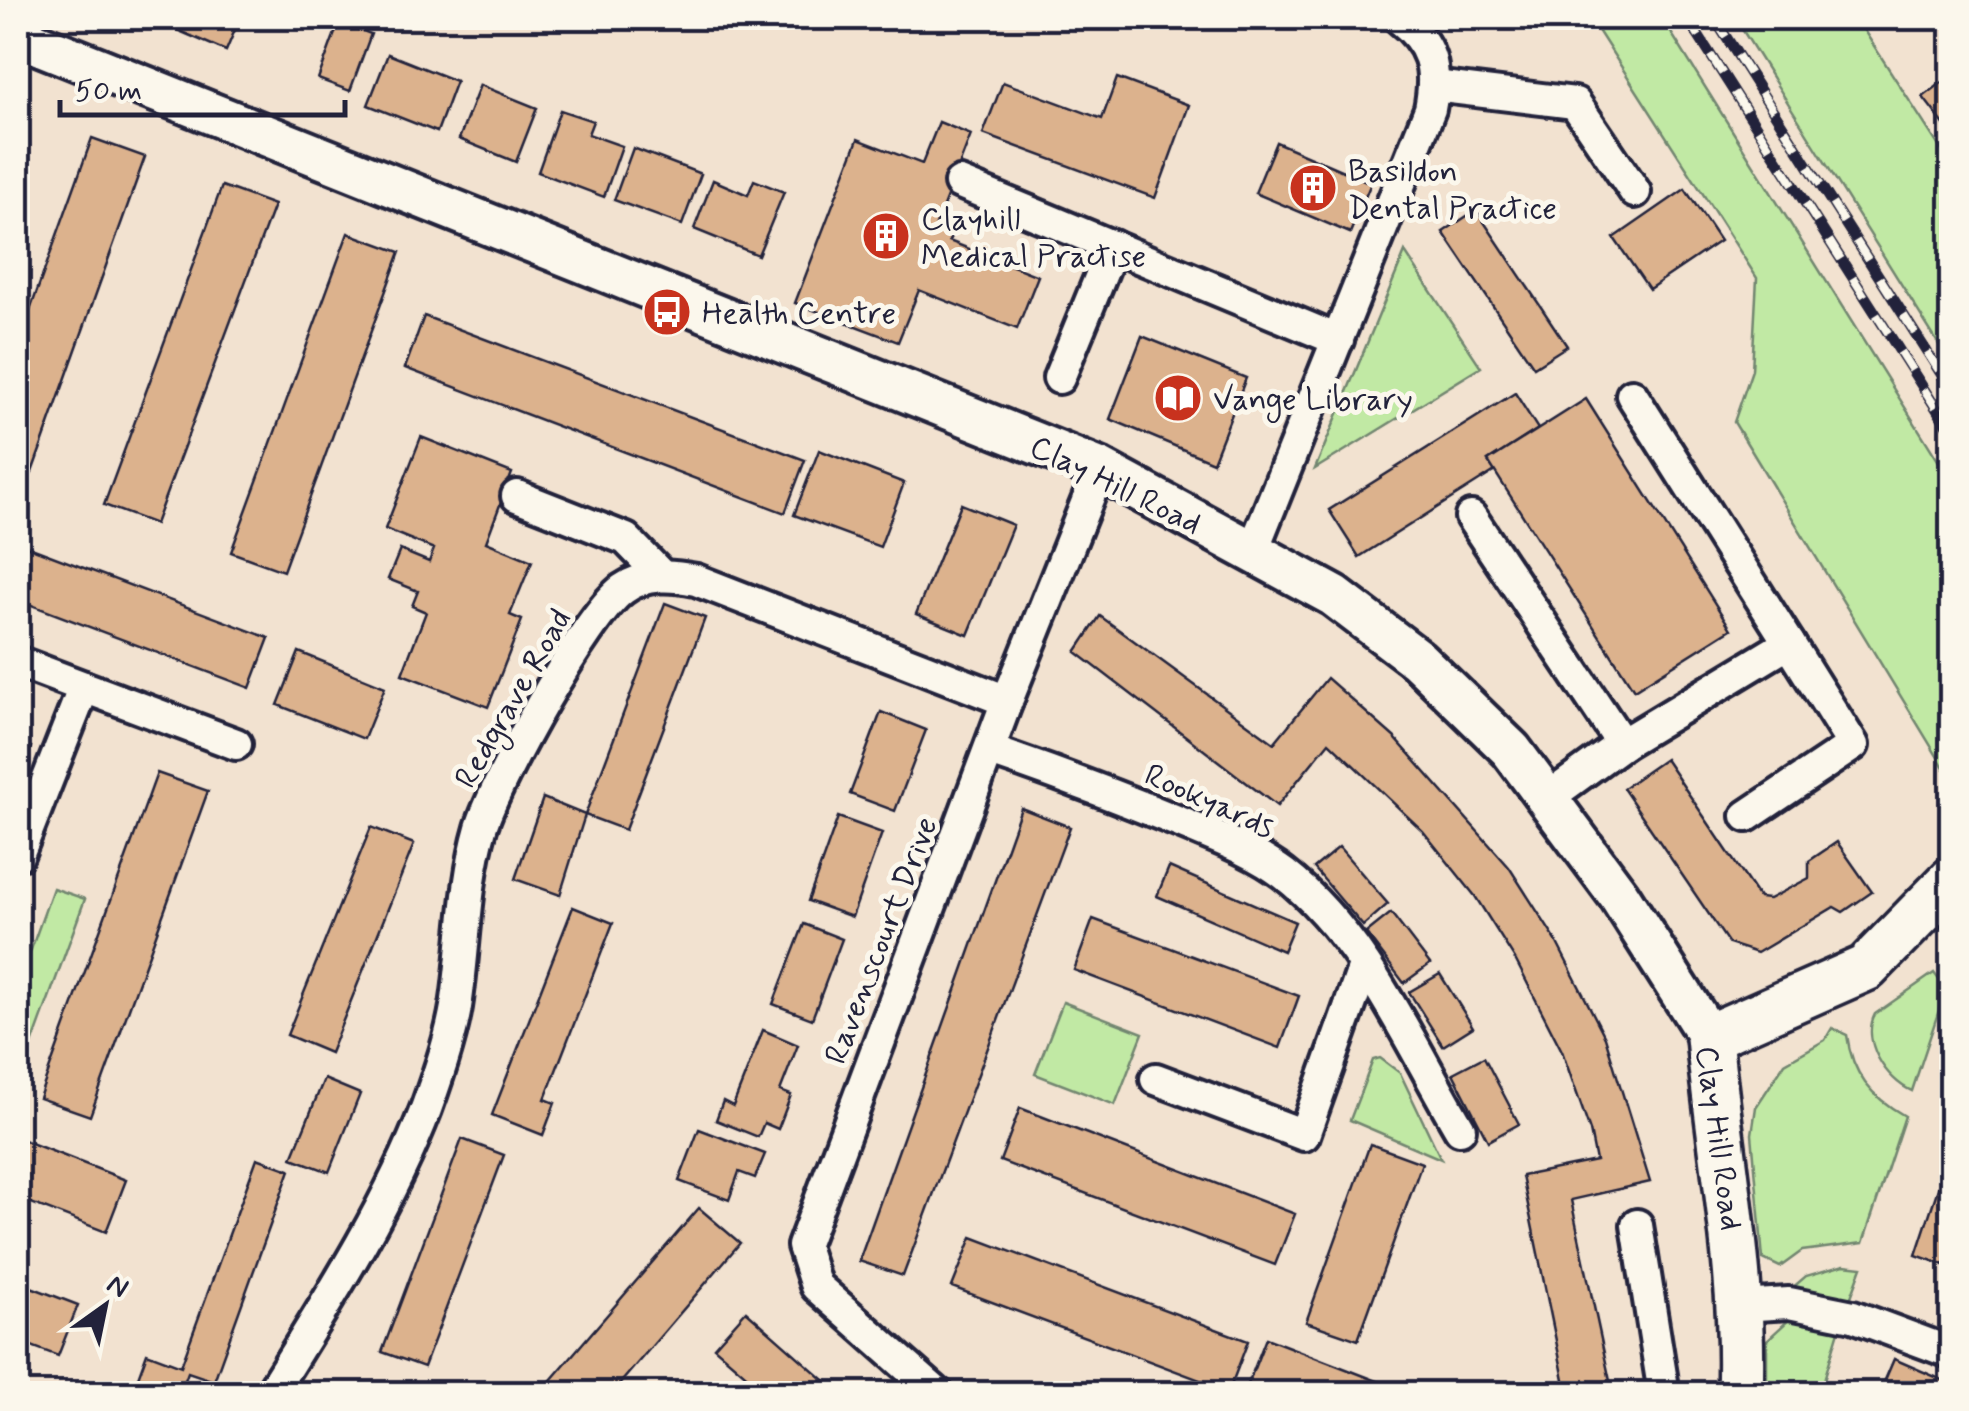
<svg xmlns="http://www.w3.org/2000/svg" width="1969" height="1411" font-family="Mynerve,sans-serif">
<rect width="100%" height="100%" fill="#f2e2d0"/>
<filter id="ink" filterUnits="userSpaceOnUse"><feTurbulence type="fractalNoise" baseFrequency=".01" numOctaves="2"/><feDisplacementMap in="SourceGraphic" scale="20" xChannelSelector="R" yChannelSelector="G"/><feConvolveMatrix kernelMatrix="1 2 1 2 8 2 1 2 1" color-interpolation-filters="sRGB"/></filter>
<g filter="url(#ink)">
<g fill="#c1e9a4" stroke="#728670" stroke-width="2.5">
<polygon points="1590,18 1662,18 1951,481 1951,779 1734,422 1752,370 1757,278"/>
<polygon points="1735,18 1856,18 1951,165 1951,364"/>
<polygon points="1405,252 1481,367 1315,469"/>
<polygon points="53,888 85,899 18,1083 18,986"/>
<path d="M1934,973L1946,989L1912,1091C1886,1080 1861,1041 1875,1014Z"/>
<polygon points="1063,1002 1143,1033 1115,1105 1035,1074"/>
<path d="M1832,1028L1847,1035C1852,1074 1871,1097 1905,1116L1863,1243L1802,1251L1780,1267L1763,1259L1752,1134L1756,1107L1785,1063L1825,1040Z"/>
<polygon points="1380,1058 1400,1073 1441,1159 1350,1120 1373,1060"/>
<polygon points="1844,1265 1862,1267 1848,1305 1791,1289 1806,1276"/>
<polygon points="1793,1316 1840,1327 1820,1393 1767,1394 1767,1340"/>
</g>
<g fill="#dcb28d" stroke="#22223b" stroke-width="2.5">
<polygon points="183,18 240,18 226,51 177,30"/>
<polygon points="339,22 371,34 350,91 318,79"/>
<polygon points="388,54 456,81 437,132 368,105"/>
<polygon points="1952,75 1952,135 1923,97"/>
<polygon points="1117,78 1189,105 1155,198 983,134 1003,82 1102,119"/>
<polygon points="480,85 537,108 516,162 459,139"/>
<polygon points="560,110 593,121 588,134 622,146 604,197 538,172"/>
<polygon points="939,122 971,135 936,225 953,231 949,241 1038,276 1017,329 919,290 898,342 795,303 858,139 922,164"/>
<polygon points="92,138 145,157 31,475 18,470 18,344"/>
<polygon points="1276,142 1371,183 1350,233 1255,193"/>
<polygon points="633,148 701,174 682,225 614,200"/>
<polygon points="713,180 748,195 754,180 784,192 758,255 694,229"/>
<polygon points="222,186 274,205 155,524 104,505"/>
<polygon points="1685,189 1720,241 1649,289 1614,238"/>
<polygon points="1476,210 1567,346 1534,367 1443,232"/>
<polygon points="348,233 400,252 283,571 231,552"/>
<polygon points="424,316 805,460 785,513 405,368"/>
<polygon points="1142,336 1246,378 1213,462 1110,419"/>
<polygon points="1515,393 1538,429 1488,461 1495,471 1359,557 1329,510"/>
<polygon points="1586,399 1731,629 1634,690 1488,461"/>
<polygon points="421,437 512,473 486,542 532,561 510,615 522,620 488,707 402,674 426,612 412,606 418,591 388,579 400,550 429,562 434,549 385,529"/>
<polygon points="819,450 904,483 880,547 794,515"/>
<polygon points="961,504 1013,525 968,635 916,614"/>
<polygon points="18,543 269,638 250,688 18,600"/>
<polygon points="665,603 705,618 625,830 585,815"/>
<polygon points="1100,616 1274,743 1327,678 1395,738 1509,867 1555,939 1605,1037 1650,1182 1571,1200 1610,1381 1566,1389 1522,1176 1596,1161 1590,1131 1562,1051 1516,961 1475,896 1423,831 1329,742 1277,806 1076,652"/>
<polygon points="299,652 385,687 364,739 278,705"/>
<polygon points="881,712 926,730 895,811 850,794"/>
<polygon points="18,742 31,747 18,783"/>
<polygon points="1665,759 1759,898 1769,899 1809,878 1809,861 1837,842 1872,892 1843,912 1834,907 1757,953 1729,944 1623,788"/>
<polygon points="157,773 208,791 90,1116 39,1098"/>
<polygon points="543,798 585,815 560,895 515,879"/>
<polygon points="1021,808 1070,827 903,1276 859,1261"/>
<polygon points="838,817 882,833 852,917 808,901"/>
<polygon points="371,827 414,844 330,1053 287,1035"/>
<polygon points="1339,847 1388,904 1363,926 1314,868"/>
<polygon points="1169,867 1295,922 1283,951 1157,896"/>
<polygon points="573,907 613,923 545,1099 555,1103 543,1135 492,1115"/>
<polygon points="1391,913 1430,964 1404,983 1366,933"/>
<polygon points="1093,919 1299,996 1280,1048 1074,970"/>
<polygon points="804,924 842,939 812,1019 773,1004"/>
<polygon points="1440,974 1473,1027 1443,1046 1409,992"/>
<polygon points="763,1030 798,1045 780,1091 791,1095 778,1129 764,1123 758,1137 716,1120 723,1101 733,1106"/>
<polygon points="1484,1057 1519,1124 1488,1141 1453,1073"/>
<polygon points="324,1079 360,1094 329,1172 292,1158"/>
<polygon points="1020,1108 1295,1214 1275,1265 1000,1161"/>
<polygon points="699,1129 765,1154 755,1178 739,1172 729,1200 679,1181"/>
<polygon points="18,1138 126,1180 106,1232 18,1198"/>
<polygon points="462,1139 504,1155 424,1367 382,1352"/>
<polygon points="1370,1144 1422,1163 1358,1340 1306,1322"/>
<polygon points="257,1158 290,1170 214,1381 188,1372 180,1394 132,1394 147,1353 181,1366"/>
<polygon points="1942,1176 1952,1179 1952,1252 1944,1265 1916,1255"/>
<polygon points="699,1208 740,1243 611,1394 539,1394"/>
<polygon points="972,1237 1248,1341 1229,1391 952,1287"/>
<polygon points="18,1282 78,1305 58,1356 18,1341"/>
<polygon points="746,1311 840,1394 768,1394 714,1347"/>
<polygon points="1266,1338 1411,1394 1257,1394 1246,1389"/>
<polygon points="1894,1359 1952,1384 1952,1394 1879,1394"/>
</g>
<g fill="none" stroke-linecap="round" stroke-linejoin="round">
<g stroke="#22223b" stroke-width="38">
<g id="minor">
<polyline points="1434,86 1575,103 1635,192"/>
<polyline points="960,183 1338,340"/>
<polyline points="1059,378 1113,246"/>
<polyline points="517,496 626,539 662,576"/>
<polyline points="1471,517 1622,744 1549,797"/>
<path d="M1253,550L1430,109C1438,68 1432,44 1399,18"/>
<polyline points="18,662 84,687"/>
<polyline points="1622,744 1789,643 1632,395"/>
<path d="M991,751C1055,773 1119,797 1182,823C1217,838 1254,851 1284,874C1364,936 1410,1044 1460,1129"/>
<polyline points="1747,816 1853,745 1789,643"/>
<polyline points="18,855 84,687 236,744"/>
<polyline points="1156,1079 1304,1135 1364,966"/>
<polyline points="1637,1225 1664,1394"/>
<polyline points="1740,1306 1789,1303 1853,1316 1952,1353"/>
<path d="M270,1394C326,1304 388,1208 426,1109C437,1079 453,1031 457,1000C465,944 465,883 481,828C495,782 587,615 623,589C645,573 671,575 696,580L1007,701"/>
<polyline points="938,1394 816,1286 803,1246 1007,701 1100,469"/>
</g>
</g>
<g stroke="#22223b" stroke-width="48">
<polyline id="tertiary" points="18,36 1100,469 1334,596 1417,659 1511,750 1618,894 1709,1037"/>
</g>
<g stroke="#22223b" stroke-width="52">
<path id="secondary" d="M1740,1394C1745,1274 1720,1156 1709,1037L1866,968L1952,880"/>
</g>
<use href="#minor" stroke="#fbf7ec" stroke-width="30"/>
<use href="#tertiary" stroke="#fbf7ec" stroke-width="40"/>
<use href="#secondary" stroke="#fbf7ec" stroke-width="45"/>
<g stroke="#22223b" stroke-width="11">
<g id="rail">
<polyline points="1687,18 1952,433"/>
<polyline points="1714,18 1952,391"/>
</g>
</g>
<use href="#rail" stroke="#fbf7ec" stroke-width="8" stroke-dasharray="22" stroke-linecap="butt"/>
</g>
</g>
<defs>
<g id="building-disc" transform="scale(2.5)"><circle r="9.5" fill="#c8321e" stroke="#fbf7ec"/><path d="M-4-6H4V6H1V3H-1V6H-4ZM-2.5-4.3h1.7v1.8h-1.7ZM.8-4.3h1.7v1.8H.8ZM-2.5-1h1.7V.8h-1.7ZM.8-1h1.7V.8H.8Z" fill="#fff"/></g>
<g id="bus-disc" transform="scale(2.5)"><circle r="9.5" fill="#c8321e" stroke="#fbf7ec"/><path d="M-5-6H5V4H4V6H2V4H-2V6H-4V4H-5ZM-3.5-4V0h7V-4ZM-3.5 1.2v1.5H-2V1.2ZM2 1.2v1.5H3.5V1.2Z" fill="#fff"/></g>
<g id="library-disc" transform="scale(2.5)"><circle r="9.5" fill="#c8321e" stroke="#fbf7ec"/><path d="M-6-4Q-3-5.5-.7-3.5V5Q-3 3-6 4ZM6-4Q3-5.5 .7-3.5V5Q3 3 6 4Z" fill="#fff"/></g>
</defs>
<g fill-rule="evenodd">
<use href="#building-disc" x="1313" y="188"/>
<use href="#building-disc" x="886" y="236"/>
<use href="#bus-disc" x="667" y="312"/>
<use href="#library-disc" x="1178" y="398"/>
</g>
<g text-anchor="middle" stroke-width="10" stroke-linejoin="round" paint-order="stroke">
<g font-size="32" fill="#22223b" stroke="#fbf7ec" text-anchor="start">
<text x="1348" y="181">Basildon<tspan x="1348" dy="37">Dental Practice</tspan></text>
<text x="921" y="229">Clayhill<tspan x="921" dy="37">Medical Practise</tspan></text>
<text x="702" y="323">Health Centre</text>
<text x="1213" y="409">Vange Library</text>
</g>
<g font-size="32" fill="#22223b" stroke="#fbf7ec">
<text transform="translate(1116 484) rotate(26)" y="11">Clay Hill Road</text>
<text transform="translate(512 698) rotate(-60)" y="11">Redgrave Road</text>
<text transform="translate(1210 800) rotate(24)" y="11">Rookyards</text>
<text transform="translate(880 940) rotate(-69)" y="11">Ravenscourt Drive</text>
<text transform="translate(1720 1138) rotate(82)" y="11">Clay Hill Road</text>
</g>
</g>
<rect width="1969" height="1411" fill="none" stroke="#fbf7ec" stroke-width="60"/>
<rect x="30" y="30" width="1909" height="1351" fill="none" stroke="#22223b" stroke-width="4" filter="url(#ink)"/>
<g transform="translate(105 1306) rotate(33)" stroke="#fbf7ec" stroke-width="8" paint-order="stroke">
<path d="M0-8L18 38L0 25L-18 38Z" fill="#22223b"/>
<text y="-15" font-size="28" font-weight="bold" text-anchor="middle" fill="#22223b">N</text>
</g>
<path d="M60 100v15h285v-15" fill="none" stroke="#22223b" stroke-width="5"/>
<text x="75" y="100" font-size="30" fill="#22223b" stroke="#fbf7ec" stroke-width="8" paint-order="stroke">50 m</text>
</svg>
